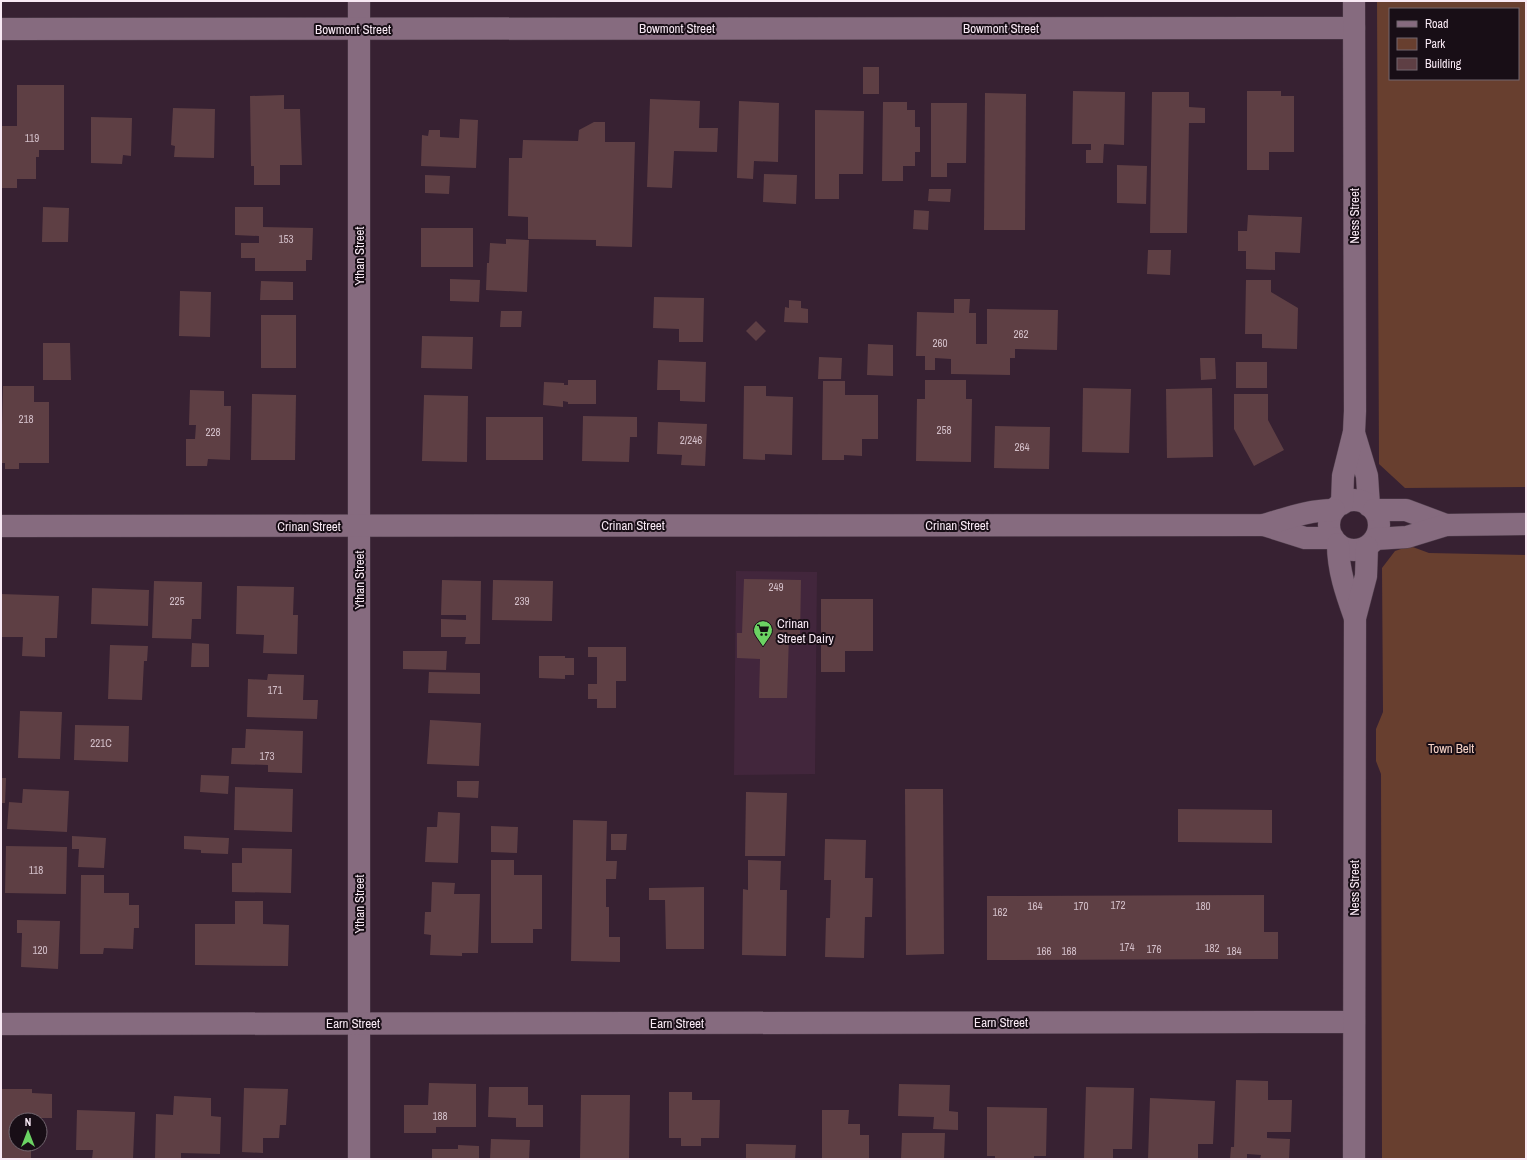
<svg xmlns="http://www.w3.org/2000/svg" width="1527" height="1160" font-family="'Archivo Narrow',sans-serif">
<rect width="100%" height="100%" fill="#372132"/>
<polygon fill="#42263c" points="736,571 817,572 815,774 734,775"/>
<g fill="#683f2f" fill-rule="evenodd">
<path d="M1377,1H1526V487L1405,488L1379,464ZM1390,9H1518V79H1390Z"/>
<polygon points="1410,546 1429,553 1526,555 1526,1159 1382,1159 1381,774 1376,761 1376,729 1383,712 1382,568 1395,551"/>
</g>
<g fill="#5e3f44">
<rect x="863" y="67" width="16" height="27"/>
<polygon points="17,85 64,85 64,150 39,150 39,157 36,157 36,179 17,179 17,188 1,188 1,126 17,126"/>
<polygon points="1073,91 1125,92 1124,145 1104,144 1103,163 1086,163 1086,150 1091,150 1091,144 1072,144"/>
<polygon points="1247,91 1281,91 1281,96 1294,96 1294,152 1269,152 1269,170 1247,170"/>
<polygon points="1152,92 1189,92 1189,107 1205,108 1205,123 1189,123 1187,233 1150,233"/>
<polygon points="985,93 1026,94 1025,230 984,230"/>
<polygon points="284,95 284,109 300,109 302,165 280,165 280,185 254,185 254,166 251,166 250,96"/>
<polygon points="650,99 700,101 699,128 718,128 717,152 674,151 672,188 647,187"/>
<polygon points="739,101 779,103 778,162 754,161 753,179 737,178"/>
<polygon points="883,102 907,102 907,110 915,110 915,127 920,127 920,152 915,152 915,166 903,166 903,181 882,181"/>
<polygon points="931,103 967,103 966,163 947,163 947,177 931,177"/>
<polygon points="173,108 215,109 214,158 174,157 175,146 171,145"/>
<polygon points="815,110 864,111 863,174 839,174 839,199 815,199"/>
<polygon points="91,117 132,118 131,156 123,155 122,164 91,163"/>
<polygon points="460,119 478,120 476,168 421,166 422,135 428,136 429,130 440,130 440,137 459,138"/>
<polygon points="594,122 605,122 605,142 635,142 632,247 596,246 596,240 528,239 528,217 508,216 509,158 522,158 523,140 578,141 579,130"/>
<polygon points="1117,165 1147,166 1146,204 1117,203"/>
<polygon points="764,174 797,175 796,204 763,202"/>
<polygon points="425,175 450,176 449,194 425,193"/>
<polygon points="929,189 951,189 950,202 928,201"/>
<polygon points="43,207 69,208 68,242 42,242"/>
<polygon points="235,207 263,207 263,227 313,228 312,260 306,260 306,271 255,271 255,258 241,258 241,243 259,243 259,236 235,235"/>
<polygon points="914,210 929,211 928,230 913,229"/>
<polygon points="1248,215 1302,217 1300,253 1275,252 1275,270 1246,269 1246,251 1238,251 1238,231 1247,231"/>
<rect x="421" y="228" width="52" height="39"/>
<polygon points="506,239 529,240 527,292 486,290 487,263 489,263 490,243 506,244"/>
<polygon points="1148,250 1171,250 1170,275 1147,274"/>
<polygon points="450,279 480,280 479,302 450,301"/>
<polygon points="1246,280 1271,280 1271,292 1298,308 1297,349 1262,348 1262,334 1245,334"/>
<polygon points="261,281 293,282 293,300 260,300"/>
<polygon points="180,291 211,292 210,337 179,336"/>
<polygon points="654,297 704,298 703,342 679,342 679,329 653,328"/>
<polygon points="954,299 970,299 969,313 976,313 976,344 987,344 987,309 1058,310 1057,350 1015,349 1015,358 1010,358 1010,375 951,374 951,359 935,358 935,370 925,370 925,356 916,356 917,312 954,313"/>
<polygon points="789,300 801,301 801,308 808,309 808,323 784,322 785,307 789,308"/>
<polygon points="501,311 522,311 521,327 500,327"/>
<rect x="261" y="315" width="35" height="53"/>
<polygon points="756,321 766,331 756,341 746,331"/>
<polygon points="422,336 473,337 472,369 421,368"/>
<polygon points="43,343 70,343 71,380 43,380"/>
<polygon points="868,344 893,345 893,376 867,375"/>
<polygon points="819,357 842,358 841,379 818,379"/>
<polygon points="1200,358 1215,358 1216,379 1201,380"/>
<polygon points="658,360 706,362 705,402 680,401 680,390 657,390"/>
<rect x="1236" y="362" width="31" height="26"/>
<polygon points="568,380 596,380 596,404 568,404 568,402 563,401 563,407 543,405 544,382 564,383 564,385 568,385"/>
<polygon points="925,380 966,380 966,399 972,399 971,462 916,461 917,399 925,399"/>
<polygon points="823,381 845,381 845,395 878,395 878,439 862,439 862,456 844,455 844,460 822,460"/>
<polygon points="3,386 34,386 34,402 49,402 49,463 19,463 19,469 5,469 5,463 1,463"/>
<polygon points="744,386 766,386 766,396 793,397 792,455 765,454 765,460 743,459"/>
<polygon points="1083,388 1131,389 1129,453 1082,452"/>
<polygon points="1212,388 1213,457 1167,458 1166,389"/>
<polygon points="190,390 224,391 224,406 231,406 230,460 208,459 207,466 186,466 186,439 195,439 196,425 189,425"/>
<polygon points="252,394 296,395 295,460 251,460"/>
<polygon points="1234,394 1268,394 1268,420 1284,450 1254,466 1234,429"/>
<polygon points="424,395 468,396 467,462 422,461"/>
<polygon points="583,416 637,417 637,437 630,437 629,462 582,461"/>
<rect x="486" y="417" width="57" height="43"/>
<polygon points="658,422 707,424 705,466 681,465 682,455 657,454"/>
<polygon points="995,426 1050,427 1049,469 994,468"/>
<polygon points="744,579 801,580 800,635 789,635 787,698 759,698 760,659 737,658 737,633 742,633"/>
<polygon points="442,580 481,581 480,644 465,644 466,637 441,637 441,619 466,620 466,615 441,615"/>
<polygon points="493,580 553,581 552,621 492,620"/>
<polygon points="154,581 202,582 201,619 192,619 191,639 152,638"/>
<polygon points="237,586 294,587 293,615 298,615 297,654 263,653 264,635 236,634"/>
<polygon points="92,588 149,590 148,626 91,624"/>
<polygon points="1,594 59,596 57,638 45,638 45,657 22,656 23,637 1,637"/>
<polygon points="821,599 873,599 873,651 845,651 845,672 821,672"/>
<polygon points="192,643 209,644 209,667 191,667"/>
<polygon points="110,645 148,646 147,661 144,661 142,700 108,699"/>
<polygon points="588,647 626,647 626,681 616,681 616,708 597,708 597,699 588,699 588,684 597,684 597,657 588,657"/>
<polygon points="403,651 447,651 446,670 403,669"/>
<polygon points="539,656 565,656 565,658 574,658 574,675 565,675 565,679 539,678"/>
<polygon points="429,672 480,673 480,694 428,693"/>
<polygon points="268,674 304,675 303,700 318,700 317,719 247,717 248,679 267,680"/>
<polygon points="20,711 62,712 60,759 18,758"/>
<polygon points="430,720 481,723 479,766 427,764"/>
<polygon points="75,725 129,726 128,762 74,760"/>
<polygon points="246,729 303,731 302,773 268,772 268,765 231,764 232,748 245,748"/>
<polygon points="201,775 229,776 228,794 200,792"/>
<polygon points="1,778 6,778 5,803 1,803"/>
<polygon points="457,781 479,781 478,798 457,797"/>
<polygon points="235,787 293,789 292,832 234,830"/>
<polygon points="23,789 69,791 67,832 7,829 9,802 22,803"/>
<polygon points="905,789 943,789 944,954 906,955"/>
<polygon points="746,792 787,793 785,856 745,856"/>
<polygon points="1178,809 1272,810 1272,843 1178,842"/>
<polygon points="438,812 460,813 458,863 425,862 427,827 437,827"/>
<polygon points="573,820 607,821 606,861 617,861 616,879 606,879 606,907 609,907 609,937 620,937 620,962 571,961"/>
<polygon points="491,826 518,827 517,853 491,852"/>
<polygon points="611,834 627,834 626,850 611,850"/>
<polygon points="72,836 106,838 104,868 78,867 79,849 72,849"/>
<polygon points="184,836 229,838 228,854 201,853 201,850 184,849"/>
<polygon points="825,839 866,840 865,878 873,878 872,917 865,917 864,958 825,957 826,918 830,918 831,880 824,880"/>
<polygon points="6,846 67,847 66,894 5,893"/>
<polygon points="242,848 292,849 291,893 232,892 232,863 242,863"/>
<polygon points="491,860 514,860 514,875 542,875 542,929 533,929 533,943 491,943"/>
<polygon points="748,860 781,861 780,890 787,890 786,956 742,955 743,889 748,890"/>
<polygon points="81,875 104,875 104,893 129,893 129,905 139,905 139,928 134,928 133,949 104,948 103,954 80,954"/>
<polygon points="432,882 455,883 454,894 480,894 478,953 462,953 462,956 430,955 431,935 424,934 425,912 431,912"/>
<polygon points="704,887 704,949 666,949 665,900 649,900 649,888"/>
<polygon points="1264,895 1264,932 1278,932 1278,959 987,960 987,896"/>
<polygon points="235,901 263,901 263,924 289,925 288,966 195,965 195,924 235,924"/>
<polygon points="17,920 60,921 58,969 21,967 22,933 17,933"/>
<polygon points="1236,1080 1268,1081 1268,1100 1292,1100 1291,1132 1267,1132 1267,1138 1290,1139 1289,1159 1260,1159 1261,1155 1247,1154 1247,1159 1230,1159 1231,1147 1234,1147"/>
<polygon points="429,1083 476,1084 476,1127 436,1127 436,1133 404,1133 404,1105 428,1105"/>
<polygon points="899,1084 950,1085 949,1111 958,1112 958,1130 933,1129 934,1117 898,1116"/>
<polygon points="489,1087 528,1087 528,1105 543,1105 543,1127 516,1127 516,1118 488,1117"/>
<polygon points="1086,1087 1134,1088 1132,1149 1113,1149 1113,1159 1084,1159"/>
<polygon points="244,1088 288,1089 286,1125 280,1125 279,1138 263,1138 263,1153 242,1152"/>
<polygon points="1,1089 32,1089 32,1093 52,1094 52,1118 32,1118 32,1120 16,1120 16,1144 31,1144 31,1159 1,1159"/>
<polygon points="669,1092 692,1092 692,1100 720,1100 719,1138 701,1138 701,1146 681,1146 681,1138 669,1138"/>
<polygon points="581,1095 630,1095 629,1159 580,1159"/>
<polygon points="174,1096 211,1098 211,1116 221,1117 220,1154 181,1153 181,1159 155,1159 156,1114 173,1115"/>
<polygon points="1150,1098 1215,1101 1213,1144 1198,1144 1198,1159 1148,1159"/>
<polygon points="987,1107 1047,1108 1046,1156 1034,1156 1034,1159 995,1159 995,1156 987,1156"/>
<polygon points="77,1110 135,1112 133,1159 92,1159 93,1150 76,1150"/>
<polygon points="822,1110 849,1110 848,1124 860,1124 860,1135 869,1135 869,1159 822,1159"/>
<polygon points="902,1133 945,1133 944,1159 901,1159"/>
<polygon points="491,1139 530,1140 529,1159 490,1159"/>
<polygon points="746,1144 796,1145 795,1159 746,1159"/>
<polygon points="458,1145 479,1146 479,1159 432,1159 432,1149 458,1149"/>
</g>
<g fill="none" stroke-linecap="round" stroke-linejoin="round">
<g stroke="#52404e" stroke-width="23">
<g id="minor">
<polyline points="359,1 359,1159"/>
<polyline points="1,29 1354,28"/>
<polyline points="1354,433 1367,476 1369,506"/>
<circle cx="1354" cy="525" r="25"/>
<polyline points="1342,504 1343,476 1354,432 1355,411 1354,1"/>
<polyline points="1374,510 1406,510 1446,525"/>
<polyline points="1264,525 1305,538 1333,538"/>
<path d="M1,526L1264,525C1288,518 1309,510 1334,510"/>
<polyline points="1375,539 1407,537 1446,525 1526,524"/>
<path d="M1338,544C1338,570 1346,593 1355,618"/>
<polyline points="1,1024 1354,1022"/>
<polyline points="1354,1159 1355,618 1366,576 1367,547"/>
</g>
</g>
<use href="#minor" stroke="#866b7f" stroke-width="22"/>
</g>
<defs>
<g id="supermarket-pin" transform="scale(1)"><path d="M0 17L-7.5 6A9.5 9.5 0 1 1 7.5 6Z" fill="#6bd363" stroke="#180e16"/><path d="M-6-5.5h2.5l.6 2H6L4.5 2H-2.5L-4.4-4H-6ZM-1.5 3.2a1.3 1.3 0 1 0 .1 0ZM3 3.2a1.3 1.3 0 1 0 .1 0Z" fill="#111"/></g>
</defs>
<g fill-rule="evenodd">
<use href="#supermarket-pin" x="763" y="630"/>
</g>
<g text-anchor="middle" stroke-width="4" stroke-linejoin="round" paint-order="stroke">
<g font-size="11" fill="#d2bec8">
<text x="32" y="142">119</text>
<text x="286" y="243">153</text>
<text x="1021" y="338">262</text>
<text x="940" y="347">260</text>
<text x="26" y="423">218</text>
<text x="944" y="434">258</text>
<text x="213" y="436">228</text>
<text x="691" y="444">2/246</text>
<text x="1022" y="451">264</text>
<text x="776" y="591">249</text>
<text x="177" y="605">225</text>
<text x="522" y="605">239</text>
<text x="275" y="694">171</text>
<text x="101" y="747">221C</text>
<text x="267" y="760">173</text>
<text x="36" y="874">118</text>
<text x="1118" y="909">172</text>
<text x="1035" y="910">164</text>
<text x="1081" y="910">170</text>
<text x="1203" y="910">180</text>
<text x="1000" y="916">162</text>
<text x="1127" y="951">174</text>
<text x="1212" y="952">182</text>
<text x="1154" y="953">176</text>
<text x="40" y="954">120</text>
<text x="1044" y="955">166</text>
<text x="1069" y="955">168</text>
<text x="1234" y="955">184</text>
<text x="440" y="1120">188</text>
</g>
<g font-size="13" fill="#f8e9f4" stroke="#180e16">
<text x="677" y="33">Bowmont Street</text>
<text x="1001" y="33">Bowmont Street</text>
<text x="353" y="34">Bowmont Street</text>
<text transform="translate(1354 216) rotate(-90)" y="5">Ness Street</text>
<text transform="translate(359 256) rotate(-90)" y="5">Ythan Street</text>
<text x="633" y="530">Crinan Street</text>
<text x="957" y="530">Crinan Street</text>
<text x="309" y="531">Crinan Street</text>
<text transform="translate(359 580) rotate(-90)" y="5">Ythan Street</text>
<text transform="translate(1354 888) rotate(-90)" y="5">Ness Street</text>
<text transform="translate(359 904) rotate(-90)" y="5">Ythan Street</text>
<text x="1001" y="1027">Earn Street</text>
<text x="353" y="1028">Earn Street</text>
<text x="677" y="1028">Earn Street</text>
</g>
<g font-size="13" fill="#f8e9f4" stroke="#180e16" text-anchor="start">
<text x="777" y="628">Crinan<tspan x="777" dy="15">Street Dairy</tspan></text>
</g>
<g font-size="13" fill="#f3cfc2" stroke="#180e16">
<text x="1451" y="753">Town Belt</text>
</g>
</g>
<rect width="1527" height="1160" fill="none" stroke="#f8e9f4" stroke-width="4"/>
<rect x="1389" y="8" width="130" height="72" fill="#180e16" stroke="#72666f"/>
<rect x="1397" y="21" width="20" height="6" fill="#866b7f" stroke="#72666f"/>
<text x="1425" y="28" font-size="12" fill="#f8e9f4">Road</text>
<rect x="1397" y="38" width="20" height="12" fill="#683f2f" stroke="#72666f"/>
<text x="1425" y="48" font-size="12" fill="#f8e9f4">Park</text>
<rect x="1397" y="58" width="20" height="12" fill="#5e3f44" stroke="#72666f"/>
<text x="1425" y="68" font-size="12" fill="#f8e9f4">Building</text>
<g transform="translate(28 1132)"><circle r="19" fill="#180e16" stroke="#72666f"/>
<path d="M0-3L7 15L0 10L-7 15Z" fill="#6bd363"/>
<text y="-6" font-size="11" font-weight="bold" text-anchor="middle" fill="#f8e9f4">N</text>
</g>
</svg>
